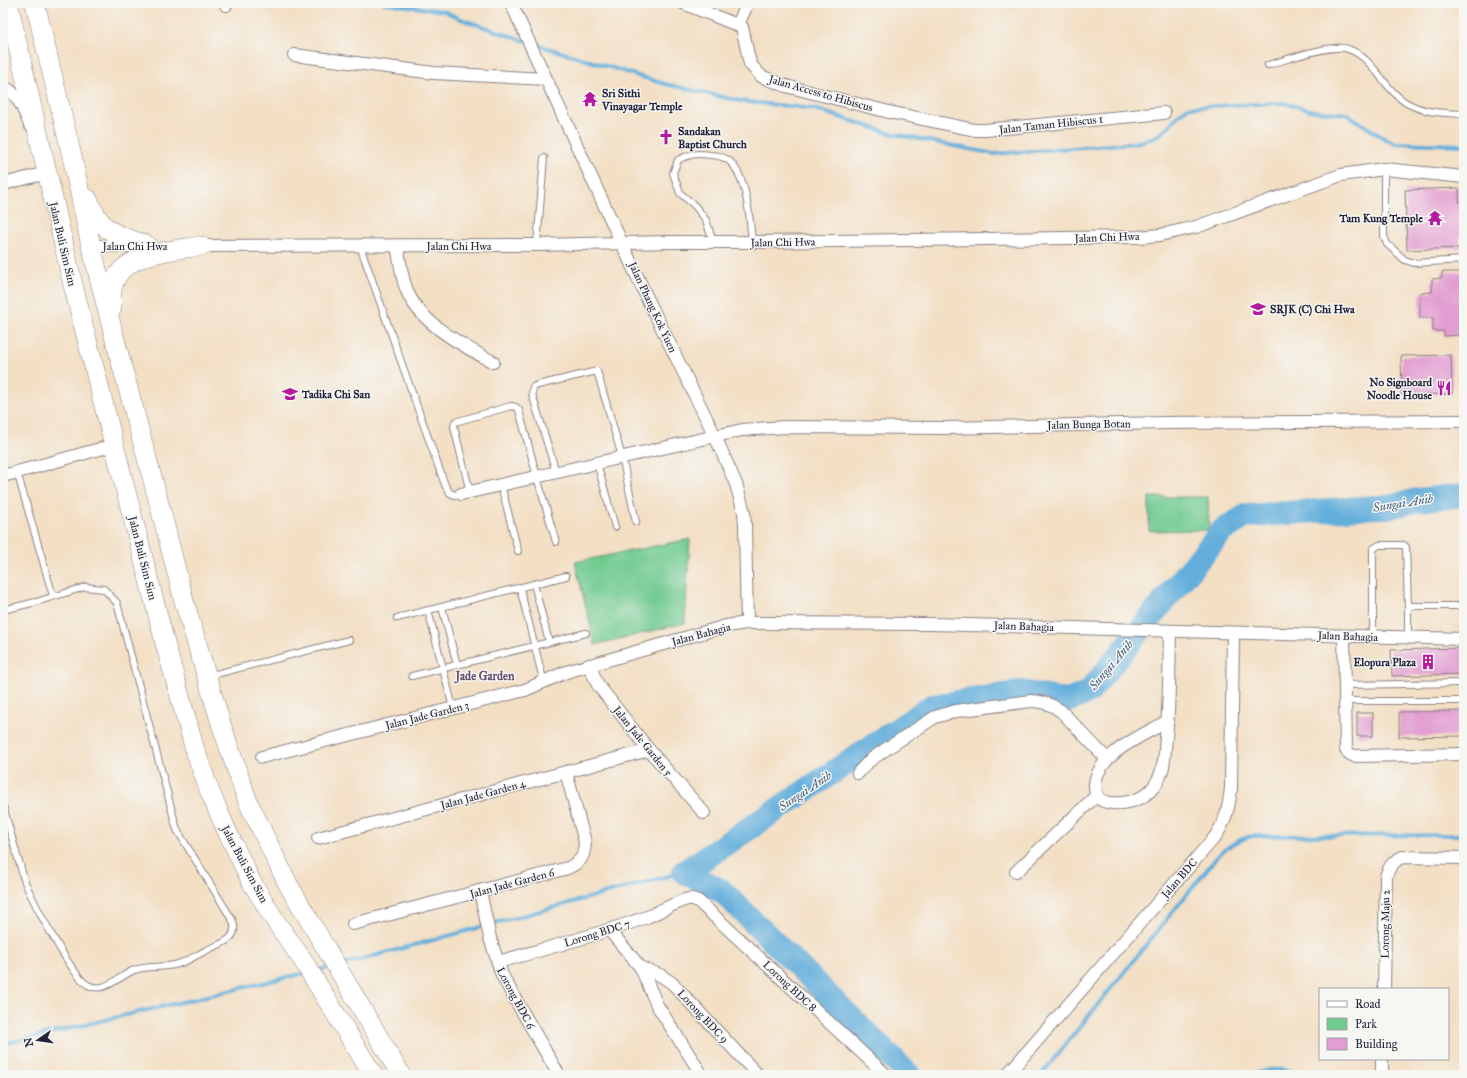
<svg xmlns="http://www.w3.org/2000/svg" width="1467" height="1078" font-family="'IM FELL Great Primer',serif">
  <style>
    .green { fill: #72cb91; stroke: #4a7666 }
    .lines { fill: none; stroke-linecap: round; stroke-linejoin: round }
    .stream { stroke: #63aedb; stroke-width: 4 }
    .river { stroke: #63aedb; stroke-width: 24 }
    .building { fill: #e39ed1 }
    .lane-casing { stroke: #8a8080; stroke-width: 8 }
    .street-casing { stroke: #8a8080; stroke-width: 14 }
    .primary-casing { stroke: #8a8080; stroke-width: 20 }
    .lane { stroke: #fff; stroke-width: 6 }
    .street { stroke: #fff; stroke-width: 12 }
    .primary { stroke: #fff; stroke-width: 19 }
    .labels { text-anchor: middle; stroke-width: 3; stroke-linejoin: round; paint-order: stroke }
    .poi-label { font-size: 11px; font-weight: bold; fill: #22223b; stroke: #f6f6f2; text-anchor: start }
    .street-label { font-size: 11px; fill: #22223b; stroke: #f6f6f2 }
    .water-label { font-size: 12px; font-style: italic; fill: #3c5a7b; stroke: #f6f6f2 }
    .neighbourhood-label { font-size: 12px; font-weight: bold; fill: #664d70; stroke: #f6f6f2 }
  </style>
  <rect width="100%" height="100%" fill="#f6f6f2"/>
  <filter id="ink" filterUnits="userSpaceOnUse"><feTurbulence type="fractalNoise" baseFrequency=".025" numOctaves="2"/><feDisplacementMap in="SourceGraphic" scale="8" xChannelSelector="R" yChannelSelector="G"/><feConvolveMatrix kernelMatrix="1 2 1 2 8 2 1 2 1" color-interpolation-filters="sRGB"/></filter>
  <filter id="wash" filterUnits="userSpaceOnUse"><feTurbulence type="fractalNoise" baseFrequency=".012" numOctaves="4" result="noise"/><feDisplacementMap in="SourceGraphic" scale="16" xChannelSelector="R" yChannelSelector="G"/><feGaussianBlur stdDeviation="0.9" result="paint"/><feColorMatrix in="noise" values="0 0 0 0 0 0 0 0 0 0 0 0 0 0 0 0 0 1.4 0 .05"/><feComposite in="paint" operator="in"/></filter>
  <g filter="url(#wash)">
    <rect width="100%" height="100%" fill="#f3dfc4"/>
    <g class="green">
      <path d="M1149,497H1208L1209,530L1149,531Z"/>
      <path d="M690,539L685,623L595,645L575,562Z"/>
    </g>
    <g class="lines">
      <g class="stream">
        <path d="M384,3L444,11L461,19L525,41"/>
        <path d="M531,43L665,84L740,101L815,109L889,133L994,154L1134,143C1146,141 1157,138 1166,129C1175,120 1177,114 1189,107L1283,103L1314,111L1347,114L1382,137L1394,143L1464,145"/>
        <path d="M341,965L684,872"/>
        <path d="M316,971L331,967"/>
        <path d="M3,1044L305,973"/>
        <path d="M1041,1075L1217,857C1227,846 1237,841 1251,836L1464,835"/>
        <path d="M1248,1075L1274,1069L1322,1075"/>
      </g>
      <g class="river">
        <path d="M684,872L932,706L1022,692L1068,701L1089,692L1222,531L1246,516L1375,507H1390L1418,500L1464,495"/>
        <path d="M684,872L722,891L909,1075"/>
      </g>
    </g>
    <g id="blocks">
      <g class="building">
        <path d="M1459,188V202H1464V233L1460,234V248L1407,250L1405,190Z"/>
        <path d="M1442,272H1464V335L1444,336V331H1433V318H1420V293L1432,292V279L1442,278Z"/>
        <path d="M1451,355L1452,394L1402,395L1401,356Z"/>
        <path d="M1464,648V674L1392,676L1391,650Z"/>
        <path d="M1464,711V736L1399,737V712Z"/>
        <rect x="1357" y="713" width="16" height="23"/>
      </g>
    </g>
  </g>
  <g filter="url(#ink)">
    <use href="#blocks" fill-opacity="0" stroke="#8a8080" stroke-width="1"/>
    <g class="lines">
      <defs>
        <g id="lane">
          <path d="M1268,65C1285,60 1333,43 1348,49C1373,57 1384,89 1405,102C1423,113 1444,113 1464,114"/>
          <path d="M1384,169V236L1387,244L1405,260L1414,263L1464,260"/>
          <path d="M713,242L706,220L695,206L680,193L673,173L678,160C690,154 696,153 710,155C716,155 723,157 728,160C747,174 750,220 752,242"/>
          <path d="M537,245L544,158"/>
          <path d="M360,246L445,485L450,493L455,495L461,494"/>
          <path d="M597,463L615,527"/>
          <path d="M17,472L53,596"/>
          <path d="M556,472L532,394L533,387L538,385L597,371L622,457L636,522"/>
          <path d="M501,485L518,551"/>
          <path d="M470,492L454,427L455,422L511,406L516,407L519,410L537,477L556,542"/>
          <path d="M534,584L549,642"/>
          <path d="M520,588L544,683"/>
          <path d="M442,607L457,665"/>
          <path d="M3,610L36,602L85,587L104,589L117,603L177,830L233,921C235,927 235,932 231,937C224,944 215,946 207,950C196,955 186,963 174,965C160,968 145,965 132,971C119,977 103,994 88,985C72,977 33,901 25,882C22,875 21,866 18,859C13,841 8,824 3,806"/>
          <path d="M428,610L453,708"/>
          <path d="M397,618L566,576"/>
          <path d="M1373,637V549L1379,545H1404L1406,547L1408,606"/>
          <path d="M1408,638V606H1464"/>
          <path d="M208,676L349,640"/>
          <path d="M412,676L586,633"/>
          <path d="M1345,685L1464,683"/>
          <path d="M1346,701H1464"/>
        </g>
        <g id="street">
          <path d="M511,3L648,300L715,436L736,484L744,512L745,524L747,623"/>
          <path d="M683,3L742,27L750,64L761,76L768,79L786,86L889,112L975,130H985L1164,113"/>
          <path d="M226,5L227,3"/>
          <path d="M738,24L748,3"/>
          <path d="M294,55L434,73L546,79"/>
          <path d="M3,87C18,92 24,111 30,125"/>
          <path d="M3,184L47,173"/>
          <path d="M91,246H135"/>
          <path d="M194,246L537,245L669,242H752L1139,237L1160,235L1196,227L1341,175L1384,169L1464,177"/>
          <path d="M397,246C400,260 401,275 406,288C417,322 464,346 493,362"/>
          <path d="M3,476L114,445"/>
          <path d="M461,494L742,430L784,427L945,428L1165,423L1464,421"/>
          <path d="M1344,636L1346,750L1350,754L1354,756L1464,754"/>
          <path d="M589,665L598,685L649,750L704,813"/>
          <path d="M1168,721C1144,735 1098,753 1095,784C1095,788 1095,793 1097,796C1102,803 1114,804 1122,803C1132,802 1143,798 1150,791C1155,786 1160,777 1162,770C1165,760 1165,748 1166,737C1170,702 1169,666 1170,631"/>
          <path d="M262,757L525,690L566,672L726,626L747,623L931,624L1464,639"/>
          <path d="M858,773L869,761L886,749L935,717L956,711L1031,701C1043,701 1051,704 1061,711L1107,759"/>
          <path d="M318,838L649,750"/>
          <path d="M1016,872L1097,795"/>
          <path d="M480,891L490,938L502,975L518,1004L559,1075"/>
          <path d="M353,924L568,868C582,861 584,857 585,842L566,772"/>
          <path d="M610,931L641,968L657,1005L702,1075"/>
          <path d="M498,962C548,948 598,935 647,917C657,913 682,899 689,899C692,898 695,900 698,901L886,1075"/>
          <path d="M641,968L660,975L672,983L758,1075"/>
          <path d="M1384,989L1386,877C1389,867 1392,862 1402,857L1464,858"/>
          <path d="M1007,1075L1215,837C1226,820 1229,807 1231,788L1233,633"/>
          <path d="M1382,1075V1059"/>
        </g>
        <g id="primary">
          <path d="M8,3L73,285L166,647L195,750L210,792L226,829L251,881L276,922L302,959L373,1075"/>
          <path d="M35,3L72,156L91,246L114,336L160,507L184,601L222,727L248,802L289,886L401,1075"/>
          <path d="M88,199C102,234 116,234 148,246"/>
          <path d="M112,308C111,298 111,287 116,278C130,252 176,250 201,246"/>
        </g>
      </defs>
      <use href="#lane" class="lane-casing"/>
      <use href="#street" class="street-casing"/>
      <use href="#primary" class="primary-casing"/>
      <use href="#lane" class="lane"/>
      <use href="#street" class="street"/>
      <use href="#primary" class="primary"/>
    </g>
  </g>
  <defs>
    <symbol id="temple-bare" viewBox="-9 -9 18 18"><path d="M0-6L5-2H3V0L6.5 2.5H4V6H1.5V3h-3V6H-4V2.5H-6.5L-3 0V-2H-5Z" fill="#b5179e" stroke="#f6f6f2" stroke-width="2.5" paint-order="stroke"/></symbol>
    <symbol id="church-bare" viewBox="-9 -9 18 18"><path d="M-1.2-6h2.4v3.5h3.3v2.4h-3.3V6h-2.4V-.1h-3.3v-2.4h3.3Z" fill="#b5179e" stroke="#f6f6f2" stroke-width="2.5" paint-order="stroke"/></symbol>
    <symbol id="school-bare" viewBox="-9 -9 18 18"><path d="M0-5L7-2L0 1L-7-2ZM-4 1L0 2.5L4 1V4Q0 6-4 4Z" fill="#b5179e" stroke="#f6f6f2" stroke-width="2.5" paint-order="stroke"/></symbol>
    <symbol id="restaurant-bare" viewBox="-9 -9 18 18"><path d="M-5-6h1v4h1v-4h1v4h1v-4h1v5L-1.5 .5V6h-2V.5L-5-1ZM5-6V6H3V1.5H1.5Q1.5-4 5-6Z" fill="#b5179e" stroke="#f6f6f2" stroke-width="2.5" paint-order="stroke"/></symbol>
    <symbol id="building-bare" viewBox="-9 -9 18 18"><path d="M-4-6H4V6H1V3H-1V6H-4ZM-2.5-4.3h1.7v1.8h-1.7ZM.8-4.3h1.7v1.8H.8ZM-2.5-1h1.7V.8h-1.7ZM.8-1h1.7V.8H.8Z" fill="#b5179e" stroke="#f6f6f2" stroke-width="2.5" paint-order="stroke"/></symbol>
  </defs>
  <g fill-rule="evenodd">
    <use href="#temple-bare" x="579" y="88" width="22" height="22"/>
    <use href="#church-bare" x="655" y="126" width="22" height="22"/>
    <use href="#temple-bare" x="1424" y="207" width="22" height="22"/>
    <use href="#school-bare" x="1247" y="298" width="22" height="22"/>
    <use href="#restaurant-bare" x="1433" y="377" width="22" height="22"/>
    <use href="#school-bare" x="279" y="383" width="22" height="22"/>
    <use href="#building-bare" x="1417" y="651" width="22" height="22"/>
  </g>
  <g class="labels">
    <g class="poi-label">
      <text x="602" y="97">Sri Sithi<tspan x="602" dy="13">Vinayagar Temple</tspan></text>
      <text x="678" y="135">Sandakan<tspan x="678" dy="13">Baptist Church</tspan></text>
      <text x="1423" y="222" text-anchor="end">Tam Kung Temple</text>
      <text x="1270" y="313">SRJK (C) Chi Hwa</text>
      <text x="1432" y="386" text-anchor="end">No Signboard<tspan x="1432" dy="13">Noodle House</tspan></text>
      <text x="302" y="398">Tadika Chi San</text>
      <text x="1416" y="666" text-anchor="end">Elopura Plaza</text>
    </g>
    <g class="street-label">
      <text transform="translate(821 93) rotate(16)" y="4">Jalan Access to Hibiscus</text>
      <text transform="translate(1051 124) rotate(-6)" y="4">Jalan Taman Hibiscus 1</text>
      <text transform="translate(1107 237) rotate(-2)" y="4">Jalan Chi Hwa</text>
      <text transform="translate(783 242) rotate(-1)" y="4">Jalan Chi Hwa</text>
      <text transform="translate(63 244) rotate(77)" y="4">Jalan Buli Sim Sim</text>
      <text x="135" y="250">Jalan Chi Hwa</text>
      <text x="459" y="250">Jalan Chi Hwa</text>
      <text transform="translate(653 307) rotate(65)" y="4">Jalan Phang Kok Yuen</text>
      <text transform="translate(1089 424) rotate(-1)" y="4">Jalan Bunga Botan</text>
      <text transform="translate(143 558) rotate(76)" y="4">Jalan Buli Sim Sim</text>
      <text transform="translate(1024 626) rotate(2)" y="4">Jalan Bahagia</text>
      <text transform="translate(701 634) rotate(-15)" y="4">Jalan Bahagia</text>
      <text transform="translate(1348 636) rotate(2)" y="4">Jalan Bahagia</text>
      <text transform="translate(427 715) rotate(-14)" y="4">Jalan Jade Garden 3</text>
      <text transform="translate(643 741) rotate(51)" y="4">Jalan Jade Garden 5</text>
      <text transform="translate(483 794) rotate(-15)" y="4">Jalan Jade Garden 4</text>
      <text transform="translate(245 864) rotate(62)" y="4">Jalan Buli Sim Sim</text>
      <text transform="translate(1179 878) rotate(-49)" y="4">Jalan BDC</text>
      <text transform="translate(512 883) rotate(-15)" y="4">Jalan Jade Garden 6</text>
      <text transform="translate(1385 924) rotate(-89)" y="4">Lorong Maju 2</text>
      <text transform="translate(597 933) rotate(-17)" y="4">Lorong BDC 7</text>
      <text transform="translate(790 986) rotate(43)" y="4">Lorong BDC 8</text>
      <text transform="translate(516 998) rotate(62)" y="4">Lorong BDC 6</text>
      <text transform="translate(703 1016) rotate(47)" y="4">Lorong BDC 9</text>
    </g>
    <g class="water-label">
      <text transform="translate(1403 503) rotate(-9)" y="4">Sungai Anib</text>
      <text transform="translate(1111 665) rotate(-50)" y="4">Sungai Anib</text>
      <text transform="translate(805 791) rotate(-34)" y="4">Sungai Anib</text>
    </g>
    <g class="neighbourhood-label">
      <text x="485" y="680">Jade Garden</text>
    </g>
  </g>
  <rect width="1467" height="1078" fill="none" stroke="#f6f6f2" stroke-width="16"/>
  <rect x="1319" y="988" width="130" height="72" fill="#f6f6f2" stroke="#a1a1a9"/>
  <rect x="1327" y="1001" width="20" height="6" fill="#ffffff" stroke="#a1a1a9"/>
  <text x="1355" y="1008" font-size="12" fill="#22223b">Road</text>
  <rect x="1327" y="1018" width="20" height="12" fill="#72cb91" stroke="#a1a1a9"/>
  <text x="1355" y="1028" font-size="12" fill="#22223b">Park</text>
  <rect x="1327" y="1038" width="20" height="12" fill="#e39ed1" stroke="#a1a1a9"/>
  <text x="1355" y="1048" font-size="12" fill="#22223b">Building</text>
  <g transform="translate(38 1040) rotate(257)" stroke="#f6f6f2" stroke-width="3" paint-order="stroke">
  <path d="M0-3L7 15L0 10L-7 15Z" fill="#22223b"/>
  <text y="-6" font-size="11" font-weight="bold" text-anchor="middle" fill="#22223b">N</text>
  </g>
</svg>
